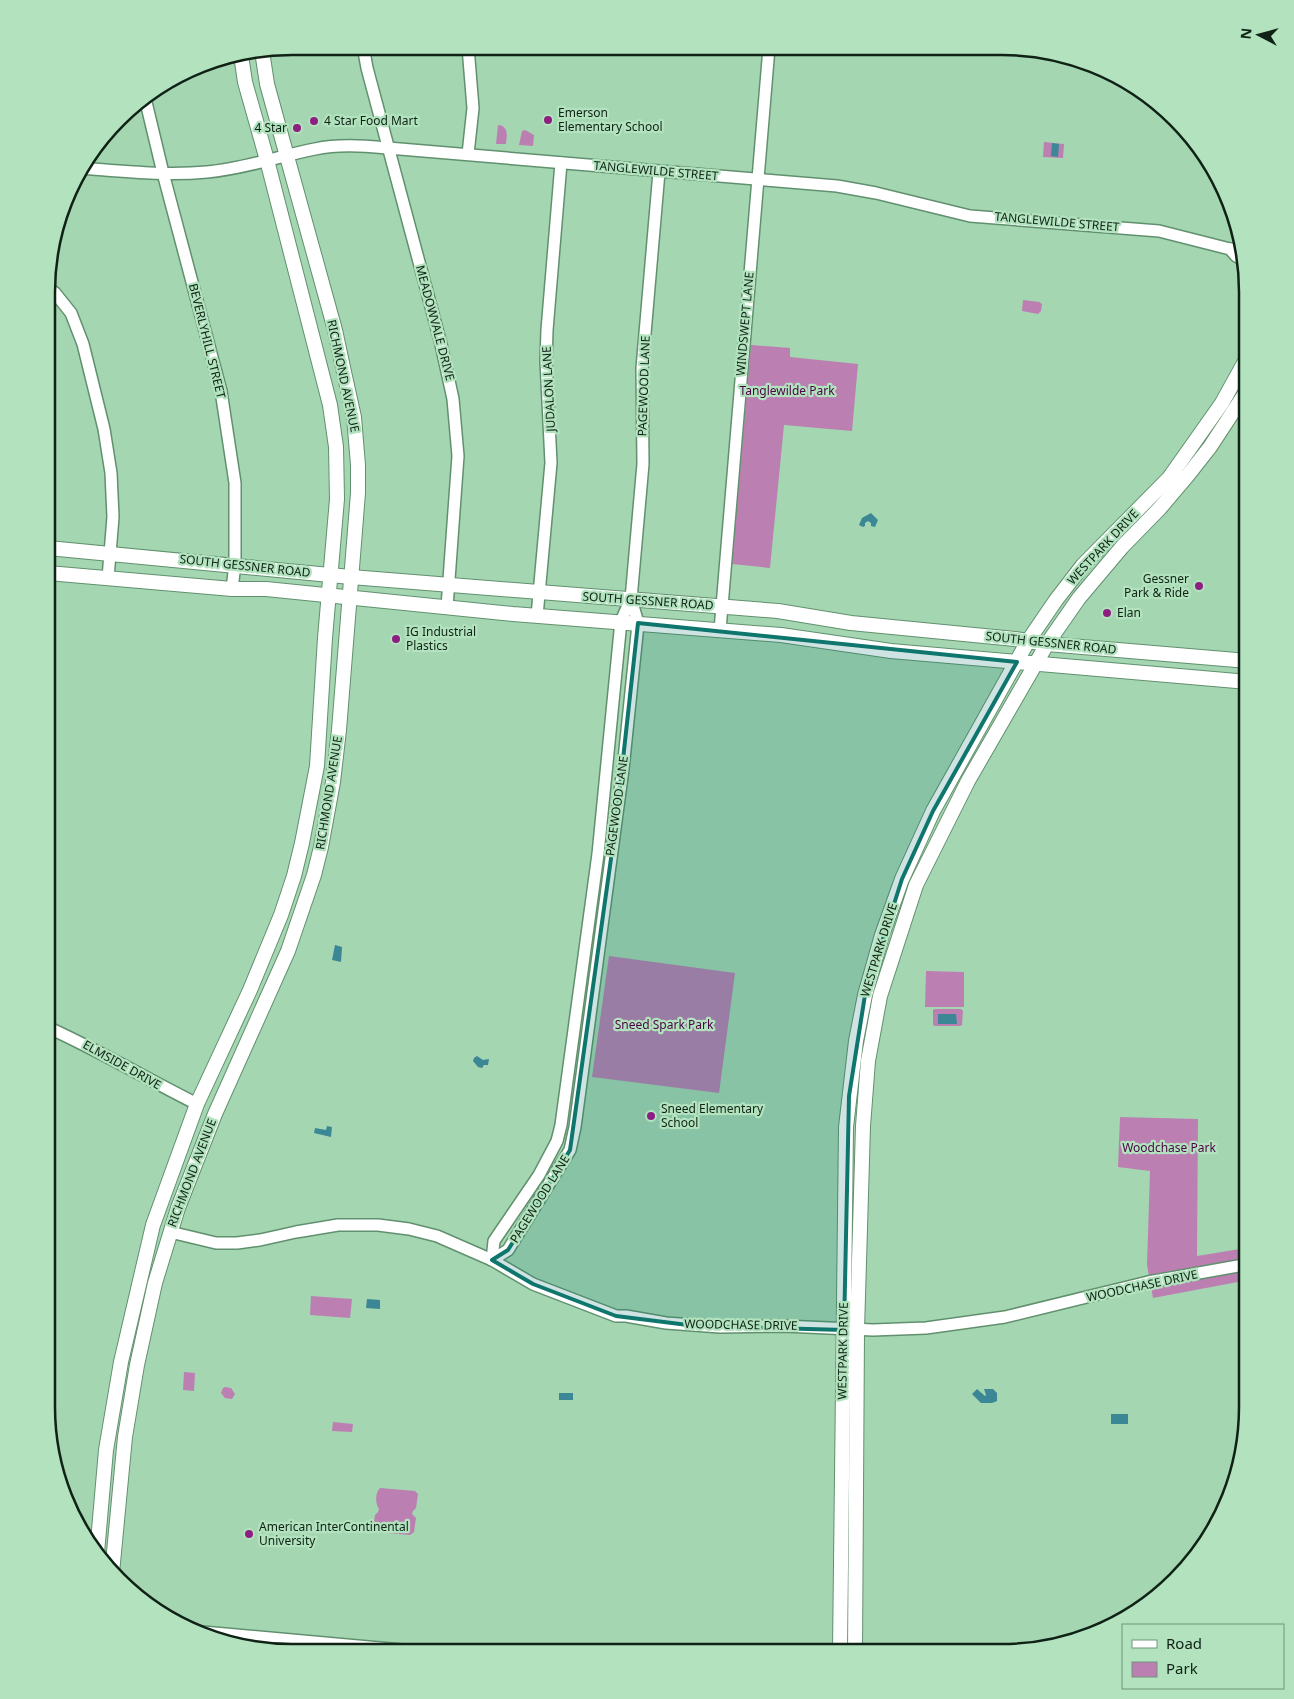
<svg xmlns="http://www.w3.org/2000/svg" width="1294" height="1699" font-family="'Noto Sans',sans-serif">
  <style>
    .green { fill: #bc7fb2 }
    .water { fill: #3c8796 }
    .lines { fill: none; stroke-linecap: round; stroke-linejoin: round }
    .minor-casing { stroke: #61906e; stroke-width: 14 }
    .major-casing { stroke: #61906e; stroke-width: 16 }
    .minor { stroke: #fff; stroke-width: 11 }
    .major { stroke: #fff; stroke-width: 14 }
    .marked { fill: #0f766e; fill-opacity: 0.2; stroke: #0f766e; stroke-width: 4; stroke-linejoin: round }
    .poi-dot { fill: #8d1f82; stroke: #b2e3be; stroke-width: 2 }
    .labels { text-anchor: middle; stroke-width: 4.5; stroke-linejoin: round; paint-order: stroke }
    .poi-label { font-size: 12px; fill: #0f2215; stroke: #b2e3be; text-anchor: start }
    .street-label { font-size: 12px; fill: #0f2215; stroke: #b2e3be }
    .park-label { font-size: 12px; fill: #4c0346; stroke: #b2e3be }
    .rim { fill: none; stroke: #0f2215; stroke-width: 2.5 }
  </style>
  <rect width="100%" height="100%" fill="#a5d6b2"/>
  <g class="green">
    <path d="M498,125C509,126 507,136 506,144H496Z"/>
    <path d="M525,130L534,135L533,146L519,145L522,131Z"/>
    <path d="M1044,142L1064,144L1063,158L1043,157Z"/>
    <path d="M1023,300L1039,302L1042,304L1041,311L1038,314L1022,311Z"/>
    <path d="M751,345L790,348V357L858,364L852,431L784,425L770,568L732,564Z"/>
    <path d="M609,956L735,973L719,1093L592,1077Z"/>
    <path d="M926,971L964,972V1007H925Z"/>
    <path d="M935,1009H961L963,1011L962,1025L960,1026H935L933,1025V1010Z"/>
    <path d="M1120,1117L1198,1119L1197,1256L1240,1249L1243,1281L1153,1298L1147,1265L1150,1171L1118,1167Z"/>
    <path d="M311,1296L352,1299L350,1318L310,1315Z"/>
    <path d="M184,1372L195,1373L194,1391L183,1390Z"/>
    <path d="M225,1387L231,1388L235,1394L232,1399L225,1398L221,1393L223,1388Z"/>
    <path d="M333,1422L353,1424L352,1432L332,1431Z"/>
    <path d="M380,1488L415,1491L418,1494L416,1508L413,1511L412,1514L416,1518L414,1532L410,1535L376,1532L373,1528L375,1515L378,1512L379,1509C375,1503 375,1493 380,1488Z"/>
  </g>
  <g class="water">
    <path d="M1052,143L1059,144L1058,157L1051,156Z"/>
    <path d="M871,513L878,520L875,527L871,526V523L868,521L865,523V526L863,527L859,525L862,518Z"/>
    <path d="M335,945L342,947L341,962L332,960Z"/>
    <path d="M938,1014H956L957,1024H938Z"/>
    <path d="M477,1056L483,1060L489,1059L488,1065H484L482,1068L478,1067L473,1061L474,1058Z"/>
    <path d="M327,1126L332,1127L331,1137L314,1133L315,1128L326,1130Z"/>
    <path d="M367,1299L380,1300V1309L366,1308Z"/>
    <path d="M977,1389L985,1396L986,1395L984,1389H993L997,1393V1401L992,1403H981L972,1394Z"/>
    <rect x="559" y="1393" width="14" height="7"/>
    <rect x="1111" y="1414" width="17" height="10"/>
  </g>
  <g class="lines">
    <defs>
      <g id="minor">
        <path d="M363,46L367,68L441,344L453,399L458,456L447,607"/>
        <path d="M468,47L473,108L468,154"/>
        <path d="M145,98L163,173L221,391L235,483V564L232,589"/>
        <path d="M80,168C122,171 165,176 207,172C244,169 279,156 315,149C339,144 363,146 388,148L837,186L876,193L970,216L1159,231L1230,249L1242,250"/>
        <path d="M1230,249L1236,256L1244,260"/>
        <path d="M48,288L55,293L71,313L83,344L104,429L111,473L113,517L108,578"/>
        <path d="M537,616L551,463L546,361L547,330L561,163"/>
        <path d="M720,630L769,48"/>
        <path d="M47,1027C98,1050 147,1079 197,1104"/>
        <path d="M170,1232L216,1243H237L260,1240L296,1232L338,1225H378L409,1229L437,1236L492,1260L533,1284L616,1316H626L666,1323L720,1327L784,1326L873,1330L926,1328L1005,1317L1148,1282L1238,1266"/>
        <path d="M492,1260L508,1250L570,1150L575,1127L623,769L637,634L638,623L631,599L643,464L642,368L659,172"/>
        <path d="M492,1260L494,1241L539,1175L557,1141L561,1125L598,854L621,621L631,599"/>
        <path d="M192,1631L413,1651"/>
        <path d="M247,1647L283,1651"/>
      </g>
      <g id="major">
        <path d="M48,548L351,577L778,611L851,623L1015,639L1047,644L1248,661"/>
        <path d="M48,573L232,589H266L513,614L781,635L891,651L1248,682"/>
        <path d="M97,1553L106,1450L121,1362L153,1225L197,1104L250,990L281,915L294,876L302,843L317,766L325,638L337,499L336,447L330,405L267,160L245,82L241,55"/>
        <path d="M112,1573L125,1437L137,1365L155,1283L178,1208L215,1114L288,951L314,875L321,847L333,782L339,730L358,493V465L354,417L344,372L335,330L267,84L262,51"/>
        <path d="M840,1652L846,1127L856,1041L865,995L882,935L902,879L933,811L1028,641L1056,600L1083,565L1169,478L1222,403L1248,356"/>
        <path d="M855,1652L857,1330L863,1126L868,1061L880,996L916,885L968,781L1047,644L1079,598L1122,547L1160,508L1188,475L1210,447L1248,389"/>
      </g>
    </defs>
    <use href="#minor" class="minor-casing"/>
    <use href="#major" class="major-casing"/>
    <use href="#minor" class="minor"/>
    <use href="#major" class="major"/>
  </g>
  <path class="marked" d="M638,623L1017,662L933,811L902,879L865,995L849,1096L844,1330L696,1326L616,1316L533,1284L492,1260L508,1250L570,1150L616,823Z"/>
  <g class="poi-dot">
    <circle cx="548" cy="120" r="5"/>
    <circle cx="314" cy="121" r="5"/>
    <circle cx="297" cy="128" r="5"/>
    <circle cx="1199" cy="586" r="5"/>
    <circle cx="1107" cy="613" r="5"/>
    <circle cx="396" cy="639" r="5"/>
    <circle cx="651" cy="1116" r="5"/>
    <circle cx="249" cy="1534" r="5"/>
  </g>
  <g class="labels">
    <g class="poi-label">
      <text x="558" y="117">Emerson<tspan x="558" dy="14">Elementary School</tspan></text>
      <text x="324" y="125">4 Star Food Mart</text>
      <text x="287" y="132" text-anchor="end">4 Star</text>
      <text x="1189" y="583" text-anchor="end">Gessner<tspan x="1189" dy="14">Park &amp; Ride</tspan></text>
      <text x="1117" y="617">Elan</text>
      <text x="406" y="636">IG Industrial<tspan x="406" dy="14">Plastics</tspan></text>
      <text x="661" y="1113">Sneed Elementary<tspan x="661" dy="14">School</tspan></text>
      <text x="259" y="1531">American InterContinental<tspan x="259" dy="14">University</tspan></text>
    </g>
    <g class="street-label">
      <text transform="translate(656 171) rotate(5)" y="4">TANGLEWILDE STREET</text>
      <text transform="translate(1057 222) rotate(5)" y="4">TANGLEWILDE STREET</text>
      <text transform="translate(435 323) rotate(75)" y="4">MEADOWVALE DRIVE</text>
      <text transform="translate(745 324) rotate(-85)" y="4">WINDSWEPT LANE</text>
      <text transform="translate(207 341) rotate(76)" y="4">BEVERLYHILL STREET</text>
      <text transform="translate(343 376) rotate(78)" y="4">RICHMOND AVENUE</text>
      <text transform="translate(644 386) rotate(-88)" y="4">PAGEWOOD LANE</text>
      <text transform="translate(549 389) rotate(-93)" y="4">JUDALON LANE</text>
      <text transform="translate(1103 547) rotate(-47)" y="4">WESTPARK DRIVE</text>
      <text transform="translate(245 566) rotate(6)" y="4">SOUTH GESSNER ROAD</text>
      <text transform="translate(648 601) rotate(4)" y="4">SOUTH GESSNER ROAD</text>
      <text transform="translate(1051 643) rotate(6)" y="4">SOUTH GESSNER ROAD</text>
      <text transform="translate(329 793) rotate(-81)" y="4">RICHMOND AVENUE</text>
      <text transform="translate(617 806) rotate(-82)" y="4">PAGEWOOD LANE</text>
      <text transform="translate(879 950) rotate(-73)" y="4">WESTPARK DRIVE</text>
      <text transform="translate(122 1065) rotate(29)" y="4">ELMSIDE DRIVE</text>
      <text transform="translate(192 1173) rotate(-69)" y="4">RICHMOND AVENUE</text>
      <text transform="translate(540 1199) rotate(-58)" y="4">PAGEWOOD LANE</text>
      <text transform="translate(1142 1286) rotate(-12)" y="4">WOODCHASE DRIVE</text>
      <text transform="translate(741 1325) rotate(1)" y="4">WOODCHASE DRIVE</text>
      <text transform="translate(843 1351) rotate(-89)" y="4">WESTPARK DRIVE</text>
    </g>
    <g class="park-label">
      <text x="787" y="395">Tanglewilde Park</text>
      <text x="664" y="1029">Sneed Spark Park</text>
      <text x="1169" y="1152">Woodchase Park</text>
    </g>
  </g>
  <path d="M0 0H1294V1699H0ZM292 55H1002A237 237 0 0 1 1239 292V1407A237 237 0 0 1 1002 1644H292A237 237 0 0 1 55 1407V292A237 237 0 0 1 292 55Z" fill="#b2e3be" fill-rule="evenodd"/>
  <path class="rim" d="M292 55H1002A237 237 0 0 1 1239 292V1407A237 237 0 0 1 1002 1644H292A237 237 0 0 1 55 1407V292A237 237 0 0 1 292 55Z"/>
  <rect x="1122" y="1624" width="162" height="65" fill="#b2e3be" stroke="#71967a"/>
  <rect x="1132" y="1640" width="25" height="8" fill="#ffffff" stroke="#71967a"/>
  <text x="1166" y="1649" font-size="15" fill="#0f2215">Road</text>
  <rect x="1132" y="1662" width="25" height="15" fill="#bc7fb2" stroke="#71967a"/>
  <text x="1166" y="1674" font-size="15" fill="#0f2215">Park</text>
  <g transform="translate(1259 35) rotate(276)" stroke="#b2e3be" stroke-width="4" paint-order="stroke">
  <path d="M0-4L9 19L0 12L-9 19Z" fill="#0f2215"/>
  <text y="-8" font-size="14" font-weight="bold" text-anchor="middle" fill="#0f2215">N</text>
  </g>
</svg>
